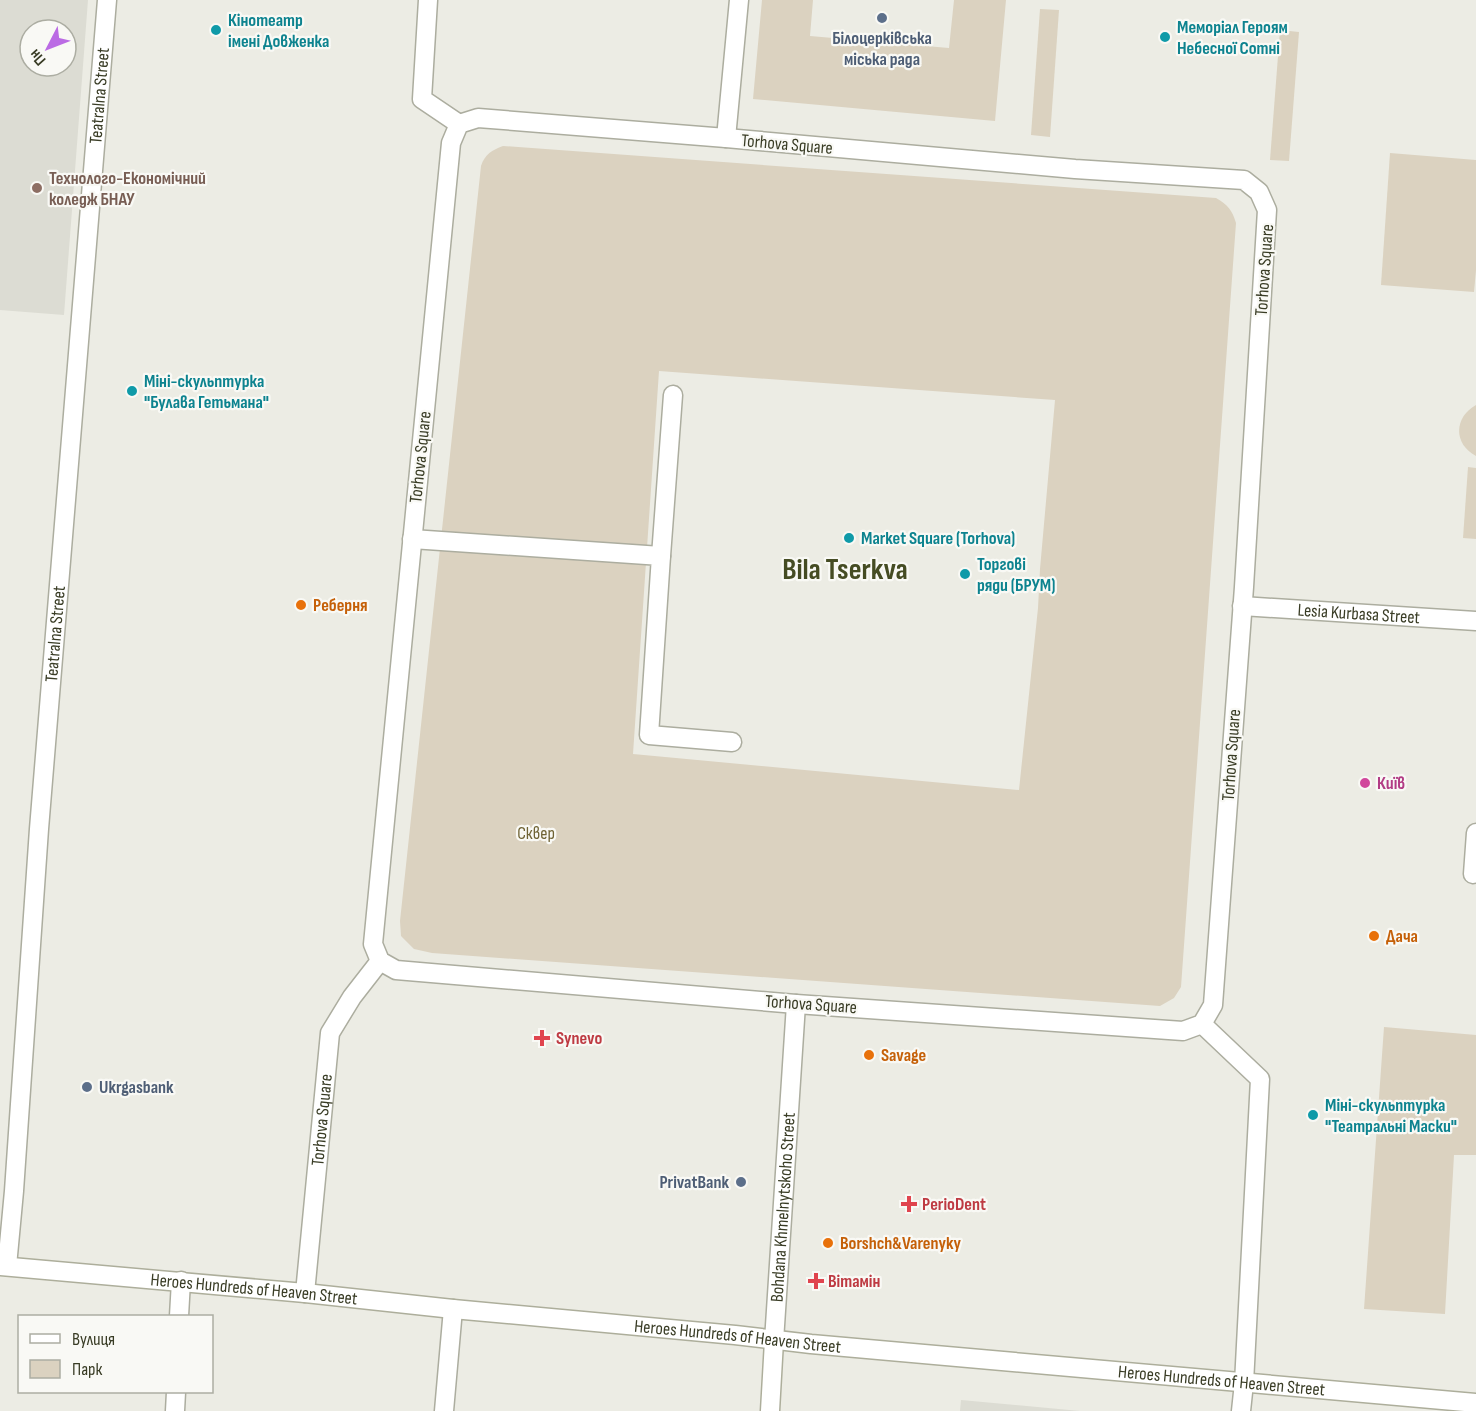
<svg xmlns="http://www.w3.org/2000/svg" width="1476" height="1411" font-family="'Sofia Sans Condensed',sans-serif">
  <style>
    .built { fill: #dcdcd3; fill-rule: evenodd }
    .green { fill: #dbd2c0; fill-rule: evenodd }
    .lines { fill: none; stroke-linecap: round; stroke-linejoin: round }
    .lane-casing { stroke: #acad9f; stroke-width: 21 }
    .street-casing { stroke: #acad9f; stroke-width: 21 }
    .secondary-casing { stroke: #adae9b; stroke-width: 21 }
    .lane { stroke: #fff; stroke-width: 18 }
    .street { stroke: #fff; stroke-width: 18 }
    .secondary { stroke: #fff; stroke-width: 18 }
    .service-dot { fill: #5c6f8a; stroke: #f9f9f5; stroke-width: 2 }
    .culture-dot { fill: #0f9aa8; stroke: #f9f9f5; stroke-width: 2 }
    .education-dot { fill: #8d6e63; stroke: #f9f9f5; stroke-width: 2 }
    .food-dot { fill: #e8710a; stroke: #f9f9f5; stroke-width: 2 }
    .hotel-dot { fill: #d1479c; stroke: #f9f9f5; stroke-width: 2 }
    .health-dot { fill: #e0444e; stroke: #f9f9f5; stroke-width: 2 }
    .labels { text-anchor: middle; stroke-width: 4.5; stroke-linejoin: round; paint-order: stroke }
    .culture-label { font-size: 18px; font-weight: bold; fill: #0d838f; stroke: #f9f9f5; text-anchor: start }
    .service-label { font-size: 18px; font-weight: bold; fill: #4e5e75; stroke: #f9f9f5 }
    .street-label { font-size: 18px; fill: #393c25; stroke: #f9f9f5 }
    .education-label { font-size: 18px; font-weight: bold; fill: #785e54; stroke: #f9f9f5; text-anchor: start }
    .food-label { font-size: 18px; font-weight: bold; fill: #c56008; stroke: #f9f9f5; text-anchor: start }
    .hotel-label { font-size: 18px; font-weight: bold; fill: #b23c85; stroke: #f9f9f5; text-anchor: start }
    .park-label { font-size: 18px; fill: #6f6334; stroke: #f9f9f5 }
    .health-label { font-size: 18px; font-weight: bold; fill: #be3a42; stroke: #f9f9f5; text-anchor: start }
    .town-label { font-size: 30px; font-weight: bold; fill: #454c23; stroke: #f9f9f5 }
  </style>
  <rect width="100%" height="100%" fill="#ecece4"/>
  <g class="built">
    <path d="M0,0H88L64,315L0,310ZM30,30H66V66H30Z"/>
    <path d="M961,1400L1080,1411H960Z"/>
  </g>
  <g class="green">
    <path d="M762,0H813L810,36L949,48L954,0H1006L995,121L753,99Z"/>
    <path d="M1040,9L1059,10L1050,137L1031,135Z"/>
    <path d="M1280,30L1299,32L1289,161L1270,160Z"/>
    <path d="M503,146L1216,198C1228,205 1232,210 1236,223L1181,987L1174,998L1160,1006L432,953L414,949L401,936L400,921L481,166C485,154 492,150 503,146ZM659,371L1055,400L1040,569L1038,608L1019,790L633,754Z"/>
    <path d="M1390,153L1476,160V270L1474,292L1381,285Z"/>
    <path d="M1476,405V456C1453,444 1454,417 1476,405Z"/>
    <path d="M1468,467L1476,468V539L1463,538Z"/>
    <path d="M1384,1027L1476,1035V1155H1454L1445,1314L1364,1309Z"/>
  </g>
  <g class="lines">
    <defs>
      <g id="lane">
        <path d="M428,0L422,99L459,124"/>
        <path d="M412,539L661,556L649,735L732,742"/>
        <path d="M661,556L673,395"/>
        <path d="M1473,874L1476,833"/>
        <path d="M1202,1024L1260,1079L1244,1383"/>
      </g>
      <g id="street">
        <path d="M478,118L726,138L1075,169L1244,180L1259,192L1267,210L1244,587L1213,1005L1202,1024L1183,1031L796,1004L396,970L380,961L373,944L451,143L459,124Z"/>
        <path d="M726,138L739,0"/>
        <path id="s1" d="M1242,606L1476,621"/>
        <path id="s2" d="M7,1266L14,1191L39,829L107,0"/>
        <path id="s3" d="M305,1293L330,1033L352,997L380,961"/>
        <path d="M179,1316L181,1281"/>
        <path id="s4" d="M774,1341L796,1004"/>
        <path d="M175,1411L176,1392"/>
        <path d="M444,1411L453,1309"/>
        <path d="M1241,1411L1244,1383"/>
      </g>
      <g id="secondary">
        <path id="s5" d="M0,1266L305,1293L453,1309L735,1335L811,1344L1476,1403"/>
        <path d="M770,1411L774,1341"/>
      </g>
    </defs>
    <use href="#lane" class="lane-casing"/>
    <use href="#street" class="street-casing"/>
    <use href="#secondary" class="secondary-casing"/>
    <use href="#lane" class="lane"/>
    <use href="#street" class="street"/>
    <use href="#secondary" class="secondary"/>
  </g>
  <g class="service-dot">
    <circle cx="882" cy="18" r="6"/>
    <circle cx="87" cy="1087" r="6"/>
    <circle cx="741" cy="1182" r="6"/>
  </g>
  <g class="culture-dot">
    <circle cx="216" cy="30" r="6"/>
    <circle cx="1165" cy="37" r="6"/>
    <circle cx="132" cy="391" r="6"/>
    <circle cx="849" cy="538" r="6"/>
    <circle cx="965" cy="574" r="6"/>
    <circle cx="1313" cy="1115" r="6"/>
  </g>
  <circle class="education-dot" cx="37" cy="188" r="6"/>
  <g class="food-dot">
    <circle cx="301" cy="605" r="6"/>
    <circle cx="1374" cy="936" r="6"/>
    <circle cx="869" cy="1055" r="6"/>
    <circle cx="828" cy="1243" r="6"/>
  </g>
  <circle class="hotel-dot" cx="1365" cy="783" r="6"/>
  <g class="health-dot">
    <path d="M539 1029h6v6h6v6h-6v6h-6v-6h-6v-6h6z"/>
    <path d="M906 1195h6v6h6v6h-6v6h-6v-6h-6v-6h6z"/>
    <path d="M813 1272h6v6h6v6h-6v6h-6v-6h-6v-6h6z"/>
  </g>
  <g class="labels">
    <g class="culture-label">
      <text x="228" y="26">Кінотеатр<tspan x="228" dy="21">імені Довженка</tspan></text>
      <text x="1177" y="33">Меморіал Героям<tspan x="1177" dy="21">Небесної Сотні</tspan></text>
      <text x="144" y="387">Міні-скульптурка<tspan x="144" dy="21">"Булава Гетьмана"</tspan></text>
      <text x="861" y="544">Market Square (Torhova)</text>
      <text x="977" y="570">Торгові<tspan x="977" dy="21">ряди (БРУМ)</tspan></text>
      <text x="1325" y="1111">Міні-скульптурка<tspan x="1325" dy="21">"Театральні Маски"</tspan></text>
    </g>
    <g class="service-label">
      <text x="882" y="44">Білоцерківська<tspan x="882" dy="21">міська рада</tspan></text>
      <text x="99" y="1093" text-anchor="start">Ukrgasbank</text>
      <text x="729" y="1188" text-anchor="end">PrivatBank</text>
    </g>
    <g class="street-label">
      <text dy="6" stroke="none"><textPath href="#s2" startOffset="1174">Teatralna Street</textPath></text>
      <text transform="translate(787 144) rotate(5)" y="6">Torhova Square</text>
      <text transform="translate(1264 270) rotate(-86)" y="6">Torhova Square</text>
      <text transform="translate(420 457) rotate(-84)" y="6">Torhova Square</text>
      <text dy="6" stroke="none"><textPath href="#s1" startOffset="117">Lesia Kurbasa Street</textPath></text>
      <text dy="6" stroke="none"><textPath href="#s2" startOffset="634">Teatralna Street</textPath></text>
      <text transform="translate(1231 755) rotate(-86)" y="6">Torhova Square</text>
      <text transform="translate(811 1004) rotate(4)" y="6">Torhova Square</text>
      <text dy="6" stroke="none"><textPath href="#s3" startOffset="174">Torhova Square</textPath></text>
      <text dy="6" stroke="none"><textPath href="#s4" startOffset="134">Bohdana Khmelnytskoho Street</textPath></text>
      <text dy="6" stroke="none"><textPath href="#s5" startOffset="255">Heroes Hundreds of Heaven Street</textPath></text>
      <text dy="6" stroke="none"><textPath href="#s5" startOffset="741">Heroes Hundreds of Heaven Street</textPath></text>
      <text dy="6" stroke="none"><textPath href="#s5" startOffset="1227">Heroes Hundreds of Heaven Street</textPath></text>
    </g>
    <g class="education-label">
      <text x="49" y="184">Технолого-Економічний<tspan x="49" dy="21">коледж БНАУ</tspan></text>
    </g>
    <g class="food-label">
      <text x="313" y="611">Реберня</text>
      <text x="1386" y="942">Дача</text>
      <text x="881" y="1061">Savage</text>
      <text x="840" y="1249">Borshch&amp;Varenyky</text>
    </g>
    <g class="hotel-label">
      <text x="1377" y="789">Київ</text>
    </g>
    <g class="park-label">
      <text x="536" y="839">Сквер</text>
    </g>
    <g class="health-label">
      <text x="556" y="1044">Synevo</text>
      <text x="922" y="1210">PerioDent</text>
      <text x="828" y="1287">Вітамін</text>
    </g>
    <g class="town-label">
      <text x="845" y="579">Bila Tserkva</text>
    </g>
  </g>
  <rect x="18" y="1315" width="195" height="78" fill="#f9f9f5" stroke="#acada2" stroke-width="1.5"/>
  <rect x="30" y="1334" width="30" height="9" fill="#ffffff" stroke="#acada2" stroke-width="1.5"/>
  <text x="72" y="1345" font-size="18" fill="#393c25">Вулиця</text>
  <rect x="30" y="1360" width="30" height="18" fill="#dbd2c0" stroke="#acada2" stroke-width="1.5"/>
  <text x="72" y="1375" font-size="18" fill="#393c25">Парк</text>
  <g transform="translate(48 48) rotate(228)"><circle r="28" fill="#f9f9f5" stroke="#acada2" stroke-width="1.5"/>
  <path d="M0-4.5L10 22L0 15L-10 22Z" fill="#bb6be4"/>
  <text y="-9" font-size="16" font-weight="bold" text-anchor="middle" fill="#393c25">Пн</text>
  </g>
</svg>
